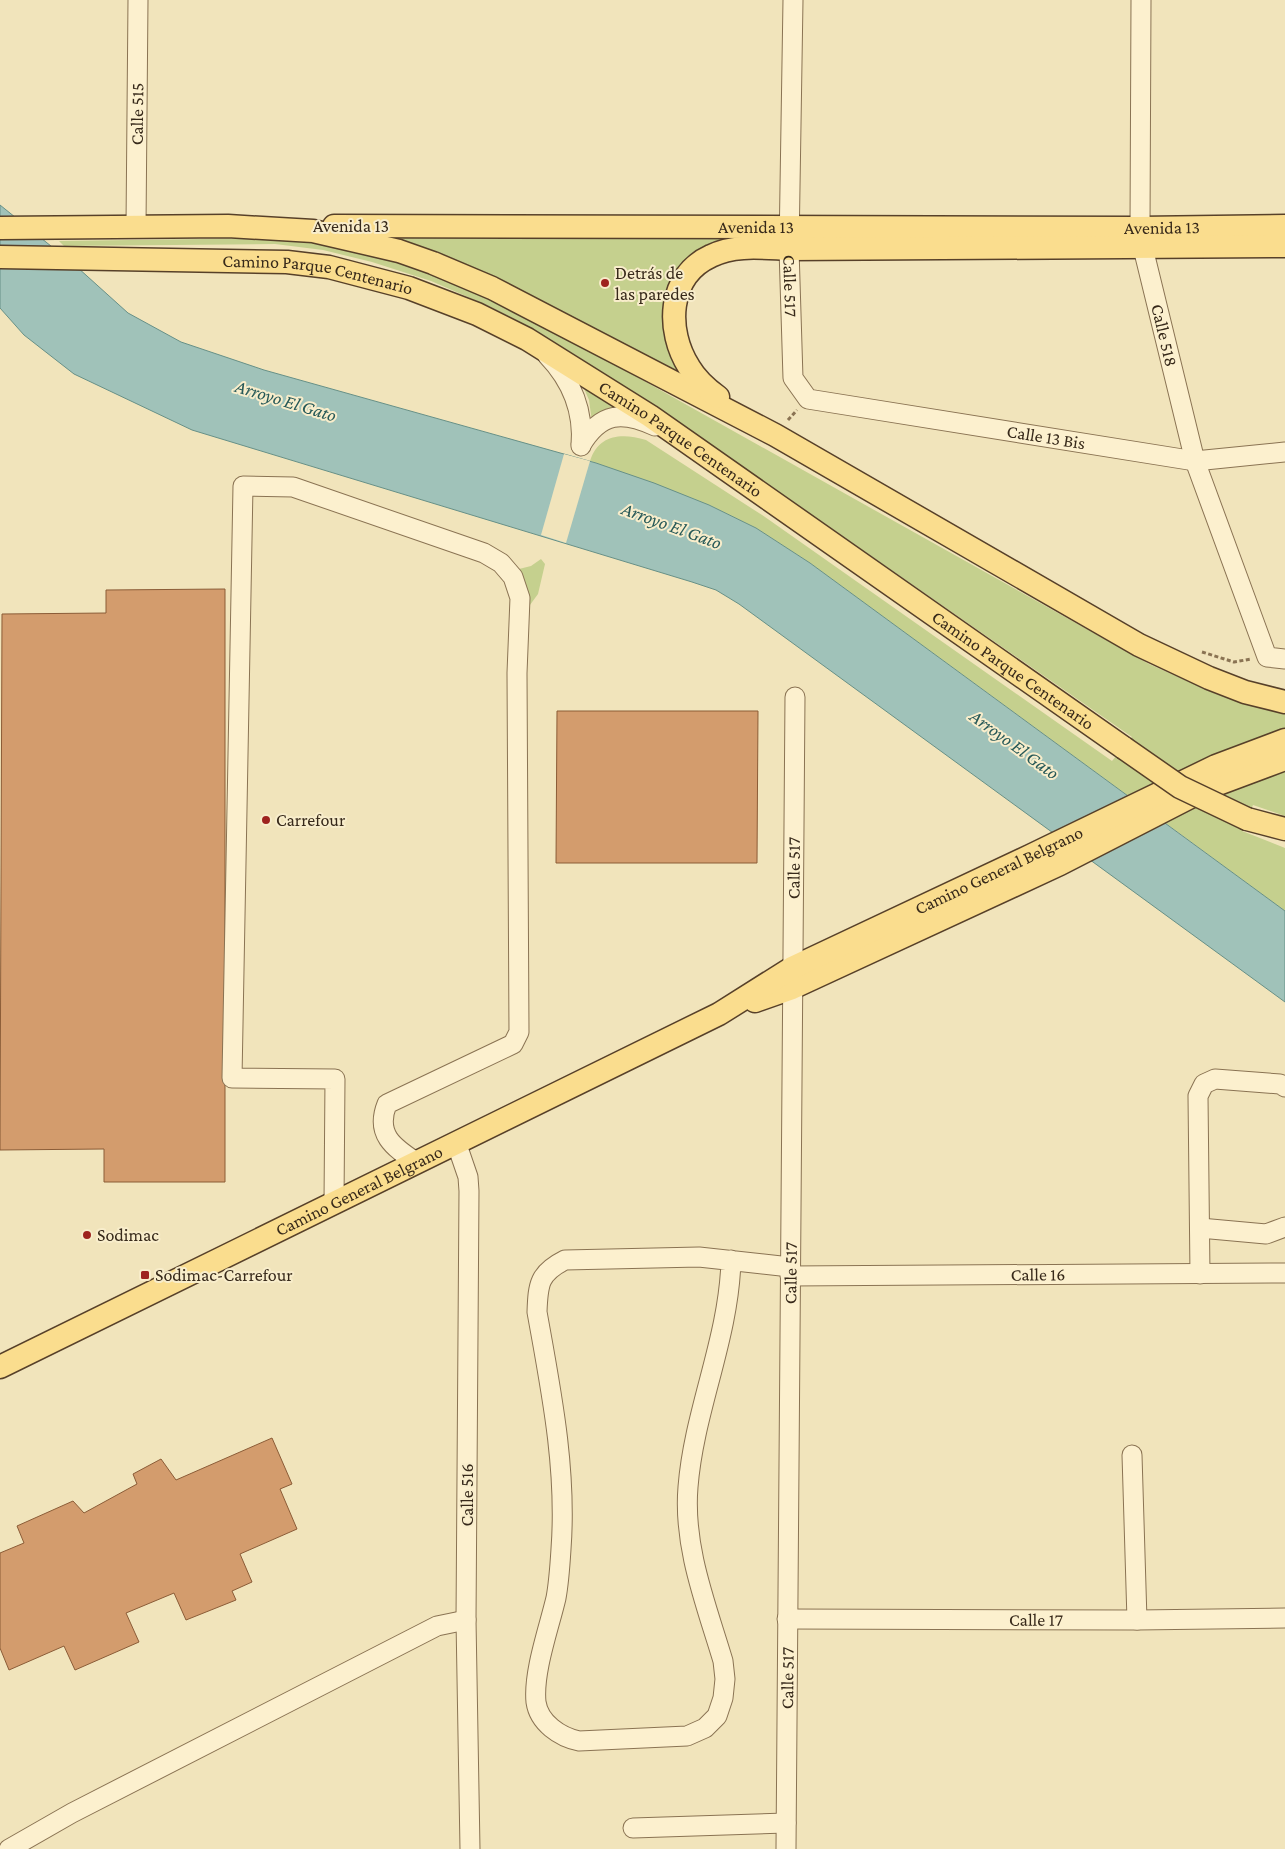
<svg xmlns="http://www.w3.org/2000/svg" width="1285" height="1849" font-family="'Crimson Pro',serif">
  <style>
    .green { fill: #c5d08e }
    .water { fill: #a0c2b9; stroke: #679087 }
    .pier { fill: #f1e4bb }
    .building { fill: #d39c6d; stroke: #8b5c37 }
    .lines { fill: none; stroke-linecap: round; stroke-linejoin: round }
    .minor-casing { stroke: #8a7353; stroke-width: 21 }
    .major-casing { stroke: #574029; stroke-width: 25 }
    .path { stroke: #8a7353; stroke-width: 3; stroke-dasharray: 4 2.5; stroke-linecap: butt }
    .minor { stroke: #fcf0ce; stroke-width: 19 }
    .major { stroke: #fadd8e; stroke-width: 22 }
    .major-bridge-casing { stroke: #574029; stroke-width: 25; stroke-linecap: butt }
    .major-bridge { stroke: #fadd8e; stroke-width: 22 }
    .poi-dot { fill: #9e231e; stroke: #f8edcb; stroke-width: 2 }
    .labels { text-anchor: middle; stroke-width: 4; stroke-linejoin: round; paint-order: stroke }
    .street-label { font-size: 18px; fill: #37291a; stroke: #f8edcb }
    .poi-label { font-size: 18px; fill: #37291a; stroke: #f8edcb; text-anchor: start }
    .water-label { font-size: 19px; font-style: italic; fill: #275958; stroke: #f8edcb }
  </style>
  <rect width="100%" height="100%" fill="#f1e4bb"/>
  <g class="green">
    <path d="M382,235L762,237C743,240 723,242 705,247C695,250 687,259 681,267C650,306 665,337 683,378Z"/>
    <path d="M274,238L324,244L375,254L465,286L571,340L1149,664L1216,694L1285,713V730L1131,798L810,563L756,528L709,505L590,461C599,434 622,433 646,440L765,517L1112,761L1132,737L688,429L577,356L532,329L491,307L431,281L372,262L323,250L275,244L64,246L59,241Z"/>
    <path d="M580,379L627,408L592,422L589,400Z"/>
    <path d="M541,559L545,564L538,594L527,609L519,569L531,566Z"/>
    <path d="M1285,767V816L1253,805L1242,831L1285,848V911L1160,819Z"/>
  </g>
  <path class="water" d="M0,205L77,267L128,313L181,342L264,370L596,463L654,483L709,505L756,528L810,563L1285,911V1002L739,604L716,590L692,582L192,430L74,374L24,335L0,308Z"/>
  <path class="pier" d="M564,454L590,461L566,543L541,535Z"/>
  <g class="building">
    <path d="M225,589V1182H104V1149L0,1150L2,614L106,613V590Z"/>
    <path d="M557,711H758L757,863H556Z"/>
    <path d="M272,1438L292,1484L280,1489L297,1529L240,1554L252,1582L232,1591L236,1600L186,1620L174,1593L126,1613L139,1642L75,1670L64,1646L9,1670L0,1648V1553L24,1543L17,1526L73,1501L84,1513L137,1484L133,1474L161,1459L176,1480Z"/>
  </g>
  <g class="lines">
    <defs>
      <g id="minor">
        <path id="s1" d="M793,0L789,249L793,378L808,399L1195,461L1285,452"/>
        <path id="s2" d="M1141,0L1140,228L1143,248L1195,461L1267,657L1285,659"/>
        <path id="s3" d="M136,226L138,0"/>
        <path d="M547,355C571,380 584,411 581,446"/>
        <path d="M581,445C601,412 622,411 655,426"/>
        <path d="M456,1142L468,1177L469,1191L466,1620L470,1849"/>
        <path d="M334,1202L335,1079L232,1078L243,486L293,487L484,553L501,563L513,577L520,598L517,673L519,1032L513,1044L387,1104C375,1134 393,1147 416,1162"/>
        <path d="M1200,1228L1266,1234L1285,1227"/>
        <path d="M731,1260C729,1339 694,1410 688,1487C683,1547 706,1604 723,1661L725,1679L723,1698L717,1716L705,1728L687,1736L579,1741C560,1737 539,1723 536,1702C533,1672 549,1628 556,1598C559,1582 560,1565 561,1549C567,1469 551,1390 537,1312C538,1284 539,1273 565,1260L699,1257L790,1267"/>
        <path d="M1200,1274L1198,1096L1204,1084L1215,1079L1280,1084L1285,1087"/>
        <path id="s4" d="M790,1276L1285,1273"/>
        <path d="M1132,1455L1137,1620"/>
        <path id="s5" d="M787,1619L1137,1620L1285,1618"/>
        <path d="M633,1828L786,1823"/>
        <path d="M9,1849L72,1813L437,1626L466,1620"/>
        <path id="s6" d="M786,1849L795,697"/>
      </g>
      <g id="major">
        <path id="s7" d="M334,226L1140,228L1285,226"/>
        <path d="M0,228L228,226L313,231L399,251L433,263L492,288L775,435L1139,645L1209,678L1245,692L1285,702"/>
        <path id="s8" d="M0,257L287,262L329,267L409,288L477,314L527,339L650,416L1124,748"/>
        <path d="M718,397C707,389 696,379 689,367C666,331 667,276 711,256C735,244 763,248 789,249L1285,246"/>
        <path d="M1247,819L1285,829"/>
        <path d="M755,1001L792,988L1060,864L1210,787L1285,759"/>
        <path id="s9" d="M0,1367L719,1014L792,968L1032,855L1216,766L1285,740"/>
      </g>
    </defs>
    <use href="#minor" class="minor-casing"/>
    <use href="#major" class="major-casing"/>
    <g class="path">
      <path d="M788,420L797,410"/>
      <path d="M1202,652L1234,662L1251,659"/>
    </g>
    <use href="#minor" class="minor"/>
    <use href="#major" class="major"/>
    <defs>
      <path id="major-bridge" d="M1124,748L1180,787L1247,819"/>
    </defs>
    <use href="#major-bridge" class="major-bridge-casing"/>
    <use href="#major-bridge" class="major-bridge"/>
  </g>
  <g class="poi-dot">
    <circle cx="605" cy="283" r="5"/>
    <circle cx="266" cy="820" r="5"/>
    <circle cx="87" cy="1235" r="5"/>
    <rect x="140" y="1270" width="10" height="10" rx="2.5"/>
  </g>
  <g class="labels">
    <g class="street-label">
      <text dy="6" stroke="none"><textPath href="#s3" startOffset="112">Calle 515</textPath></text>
      <text x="351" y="232">Avenida 13</text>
      <text dy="6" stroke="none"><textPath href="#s7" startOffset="422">Avenida 13</textPath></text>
      <text dy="6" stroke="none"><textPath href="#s7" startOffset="828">Avenida 13</textPath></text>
      <text dy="6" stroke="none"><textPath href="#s8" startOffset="319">Camino Parque Centenario</textPath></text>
      <text dy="6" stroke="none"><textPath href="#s1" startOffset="286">Calle 517</textPath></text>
      <text dy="6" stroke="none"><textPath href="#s2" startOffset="338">Calle 518</textPath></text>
      <text dy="6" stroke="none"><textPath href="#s1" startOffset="645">Calle 13 Bis</textPath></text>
      <text dy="6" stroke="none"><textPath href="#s8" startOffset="724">Camino Parque Centenario</textPath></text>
      <text dy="6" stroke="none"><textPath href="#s8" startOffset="1129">Camino Parque Centenario</textPath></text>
      <text dy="6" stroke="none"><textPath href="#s6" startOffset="981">Calle 517</textPath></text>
      <text dy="6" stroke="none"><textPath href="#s9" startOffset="1116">Camino General Belgrano</textPath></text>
      <text dy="6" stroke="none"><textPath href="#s9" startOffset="400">Camino General Belgrano</textPath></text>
      <text dy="6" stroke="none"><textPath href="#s6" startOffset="576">Calle 517</textPath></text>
      <text dy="6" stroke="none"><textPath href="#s4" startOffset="248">Calle 16</textPath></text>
      <text transform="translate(467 1495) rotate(-90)" y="6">Calle 516</text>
      <text dy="6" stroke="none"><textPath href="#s5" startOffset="249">Calle 17</textPath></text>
      <text dy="6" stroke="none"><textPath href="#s6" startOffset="171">Calle 517</textPath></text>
    </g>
    <g class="poi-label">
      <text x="615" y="279">Detrás de<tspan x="615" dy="21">las paredes</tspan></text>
      <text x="276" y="826">Carrefour</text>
      <text x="97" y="1241">Sodimac</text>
      <text x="155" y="1281">Sodimac-Carrefour</text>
    </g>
    <g class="water-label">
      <text transform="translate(286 400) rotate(17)" y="7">Arroyo El Gato</text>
      <text transform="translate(672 525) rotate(20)" y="7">Arroyo El Gato</text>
      <text transform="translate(1015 744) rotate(36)" y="7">Arroyo El Gato</text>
    </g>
  </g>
</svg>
